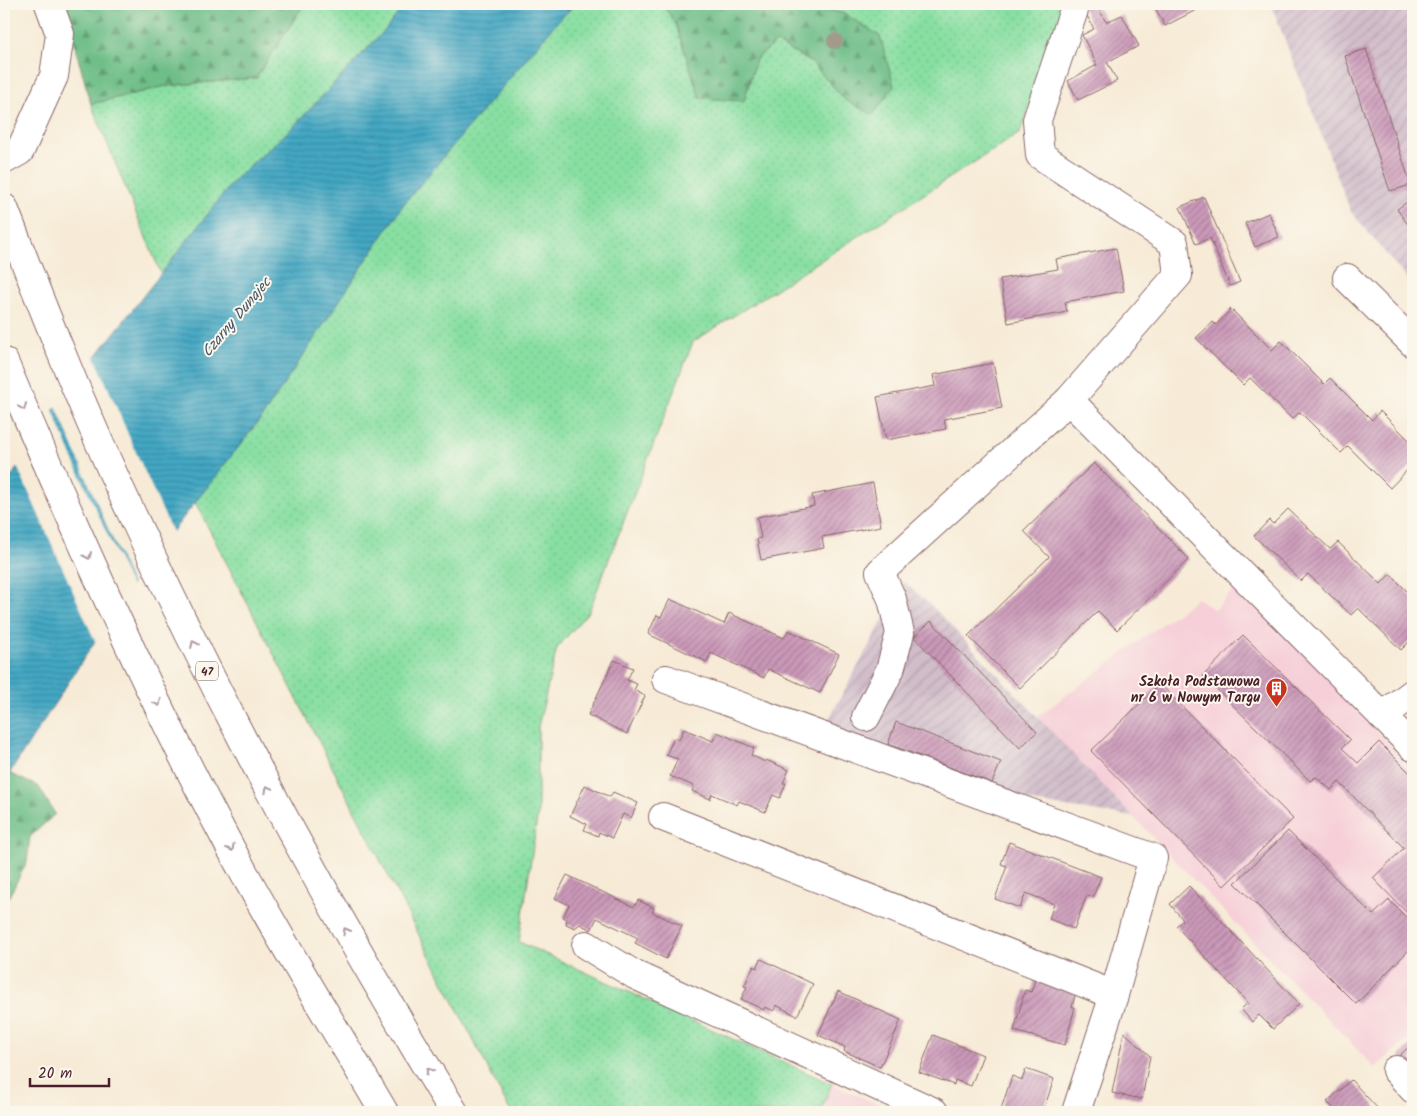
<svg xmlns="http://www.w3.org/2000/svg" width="1417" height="1116" font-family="Kalam,sans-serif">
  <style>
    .built { fill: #f6cfd8 }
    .industrial { fill: url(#industrial-furrows) }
    .green { fill: url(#green-dots); stroke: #697f66 }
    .forest { fill: url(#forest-firs); stroke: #5c6e5a }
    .water { fill: url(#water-rules); stroke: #466377 }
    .pier { fill: #f7ebd7 }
    .building { fill: url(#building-hatch) }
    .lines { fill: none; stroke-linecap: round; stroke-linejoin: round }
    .minor-casing { stroke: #876667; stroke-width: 30 }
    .major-casing { stroke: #876667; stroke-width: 30 }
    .minor { stroke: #fff; stroke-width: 28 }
    .major { stroke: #fff; stroke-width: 28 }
    .tree { fill: #a29b8c }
    .oneway { stroke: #ae9aa0 }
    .labels { text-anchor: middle; stroke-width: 4; stroke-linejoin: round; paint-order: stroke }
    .shield { fill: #fbf7ec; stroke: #7f6065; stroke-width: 1 }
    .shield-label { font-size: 12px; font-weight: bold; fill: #4a1f2b }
    .poi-label { font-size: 14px; font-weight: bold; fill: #4a1f2b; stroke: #fbf7ec; text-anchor: end }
    .water-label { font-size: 15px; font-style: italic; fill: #475568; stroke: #fbf7ec }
  </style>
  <defs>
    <pattern id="industrial-furrows" width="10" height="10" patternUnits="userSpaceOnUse" patternTransform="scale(1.25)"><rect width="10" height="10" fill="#d1bdca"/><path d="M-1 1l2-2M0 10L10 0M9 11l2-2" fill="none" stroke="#b5a2ae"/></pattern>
    <pattern id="green-dots" width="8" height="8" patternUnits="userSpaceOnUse" patternTransform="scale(1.25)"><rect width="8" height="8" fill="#88dfa2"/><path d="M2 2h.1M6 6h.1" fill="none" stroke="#77bf8c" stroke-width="1.8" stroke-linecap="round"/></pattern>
    <pattern id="forest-firs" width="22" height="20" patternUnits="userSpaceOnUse" patternTransform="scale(1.25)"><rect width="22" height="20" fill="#6ebe88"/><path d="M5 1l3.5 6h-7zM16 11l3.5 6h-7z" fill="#5c9a6f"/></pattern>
    <pattern id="water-rules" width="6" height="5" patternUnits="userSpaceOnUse" patternTransform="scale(1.25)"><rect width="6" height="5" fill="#43a7c3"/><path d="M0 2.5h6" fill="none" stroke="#3a879f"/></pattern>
    <pattern id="building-hatch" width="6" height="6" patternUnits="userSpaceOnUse" patternTransform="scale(1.25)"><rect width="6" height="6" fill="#cb99b9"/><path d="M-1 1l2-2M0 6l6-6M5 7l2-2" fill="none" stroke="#a77c97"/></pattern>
  </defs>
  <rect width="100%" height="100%" fill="#fbf7ec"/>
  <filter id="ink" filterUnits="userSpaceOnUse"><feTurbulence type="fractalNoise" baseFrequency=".02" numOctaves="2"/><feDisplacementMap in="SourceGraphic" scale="10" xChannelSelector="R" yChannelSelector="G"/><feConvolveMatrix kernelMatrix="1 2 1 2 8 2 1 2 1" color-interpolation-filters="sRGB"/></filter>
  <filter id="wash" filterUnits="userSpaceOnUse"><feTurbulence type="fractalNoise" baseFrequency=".0096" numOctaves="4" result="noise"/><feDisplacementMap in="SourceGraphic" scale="20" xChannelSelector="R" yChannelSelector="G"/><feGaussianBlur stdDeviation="1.12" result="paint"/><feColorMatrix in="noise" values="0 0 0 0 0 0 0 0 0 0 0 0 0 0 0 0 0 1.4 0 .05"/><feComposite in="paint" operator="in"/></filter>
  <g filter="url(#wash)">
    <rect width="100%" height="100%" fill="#f7ebd7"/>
    <g class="built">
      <path d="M1238,585L1413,767V1034L1375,1068L1037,717L1197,598L1215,610Z"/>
      <path d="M832,1084L896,1112H820Z"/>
    </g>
    <g class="industrial">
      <path d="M1271,4H1413V286L1351,212Z"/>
      <path d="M904,582L932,606L1133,817L1012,799L825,726Z"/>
    </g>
    <g class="green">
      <path d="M304,4H405L386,29L291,129L236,178L161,274L91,104L166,86L256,78Z"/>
      <path d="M576,4H662L675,22L700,98L744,101L756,59L776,42L812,63L845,100V14L804,4H1066L1020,133L693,342L589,611L557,648L538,727V812L519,942L832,1084L820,1112H512L509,1109L195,502L265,413L403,205L557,22Z"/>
    </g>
    <g class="forest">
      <path d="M63,4H304L256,78L166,86L91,104Z"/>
      <path d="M662,4H804L845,14L880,36L894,86L873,115L845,100L812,63L776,42L756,59L744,101L700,98L675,22Z"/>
      <path d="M9,773L39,787L55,814L30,837L27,862L4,906V782Z"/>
    </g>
    <path class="water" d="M405,4H575L557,22L403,205L265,413L134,581L4,782V488L55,408L236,178L291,129L386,29Z"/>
    <g class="pier">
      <path d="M94,355L134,448L173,534L133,587L55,404Z"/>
      <path d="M52,409L77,468L132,588L96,643L16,464Z"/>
    </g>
    <g id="blocks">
      <g class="building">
        <path d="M1084,4H1096L1106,22L1122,15L1139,46L1107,62L1117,81L1078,100L1068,81L1097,65L1082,35L1094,29L1083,8Z"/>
        <path d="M1153,4H1198L1200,8L1165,26Z"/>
        <path d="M1366,49L1411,185L1390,191L1345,56Z"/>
        <path d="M1204,197L1240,282L1230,286L1210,238L1196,244L1180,207Z"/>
        <path d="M1413,198V232L1397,209Z"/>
        <path d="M1269,213L1279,237L1255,247L1245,223Z"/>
        <path d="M1116,248L1124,291L1065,302L1067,312L1008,323L1000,279L1058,269L1056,259Z"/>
        <path d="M1231,309L1272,350L1281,341L1324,384L1330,378L1372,420L1380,411L1413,444V464L1390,488L1348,446L1341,453L1300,412L1292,419L1250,378L1243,385L1196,338L1213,322L1216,325Z"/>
        <path d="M993,363L1002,408L944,419L946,429L886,440L877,397L935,386L933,375Z"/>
        <path d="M1094,463L1189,559L1117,630L1098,611L1020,688L968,636L1049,557L1024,531Z"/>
        <path d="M873,483L881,526L822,537L824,548L761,560L757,539L761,538L757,517L814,506L812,495Z"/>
        <path d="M1288,509L1330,549L1338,542L1381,584L1390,574L1413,597V638L1401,650L1358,608L1351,615L1308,574L1301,581L1254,536L1269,520L1273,524Z"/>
        <path d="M670,599L724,624L729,613L784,638L788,630L839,654L820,693L768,669L764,678L711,653L707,662L648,634L657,615L661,617Z"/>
        <path d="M931,621L1037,732L1020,748L914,637Z"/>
        <path d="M1243,635L1350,740L1342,748L1358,763L1379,742L1413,776L1412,918L1373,878L1404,848L1339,782L1331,790L1316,777L1310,781L1203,676Z"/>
        <path d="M614,660L633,668L627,680L637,684L634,690L645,696L627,734L588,715Z"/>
        <path d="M1160,684L1293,819L1224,886L1091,751Z"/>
        <path d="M896,722L1001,762L992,783L888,744Z"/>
        <path d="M684,729L713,741L717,732L754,748L751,755L765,762L766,760L789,770L783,783H786L780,798L773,795L765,812L739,801L737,805L712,794L710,799L692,791L694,786L670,776L678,759L666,755L674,738L679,740Z"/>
        <path d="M585,785L610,797L613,792L638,803L631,818L623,814L612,838L599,832L598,836L584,830L587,824L570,816Z"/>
        <path d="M1288,831L1373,915L1389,900L1413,924V946L1356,1004L1235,883Z"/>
        <path d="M1009,842L1101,877L1093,897L1087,895L1074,929L1049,919L1054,904L1026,893L1020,908L995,899L1007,866L1001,864Z"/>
        <path d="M567,875L634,907L638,900L654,908L652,912L682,926L666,959L635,943L638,938L597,918L591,930L580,924L575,928L566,924L567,919L563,917L569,905L555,898Z"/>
        <path d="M1189,886L1299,1004L1273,1029L1259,1015L1252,1022L1241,1009L1248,1003L1176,926L1183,920L1170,904Z"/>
        <path d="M761,959L813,984L797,1016L776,1005L774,1011L765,1007L764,1010L741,999L747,987L744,986L754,966L757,968Z"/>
        <path d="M1036,977L1077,988L1072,1007H1075L1065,1045L1014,1031L1025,990L1031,992Z"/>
        <path d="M838,991L901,1020L880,1067L844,1051L845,1047L818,1035Z"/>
        <path d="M1124,1032L1150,1056L1142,1099L1112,1093Z"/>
        <path d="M933,1035L983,1055L971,1086L955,1080L954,1085L919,1072Z"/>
        <path d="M1413,1043V1071L1399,1056Z"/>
        <path d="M1026,1069L1054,1079L1043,1112H1000L1012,1076L1022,1080Z"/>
        <path d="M1351,1080L1381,1112H1337L1327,1102Z"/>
      </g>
    </g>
  </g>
  <g filter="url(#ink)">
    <use href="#blocks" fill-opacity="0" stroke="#876667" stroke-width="1"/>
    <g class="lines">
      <defs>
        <g id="minor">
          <path d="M4,160L20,151L54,76L60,34L49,4"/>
          <path d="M1347,278L1413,343"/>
          <path d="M1069,400L1413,747"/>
          <path d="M666,679L1153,858L1114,995L1076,1112"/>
          <path d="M1382,716L1413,693"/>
          <path d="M866,717L890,670L900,633L892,599L880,572L1069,400L1178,275L1174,243L1040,155L1037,120L1076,4"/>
          <path d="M663,817L1114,995"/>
          <path d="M586,945L635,975L934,1112"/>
          <path d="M1396,1070L1413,1089"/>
        </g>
        <g id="major">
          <path d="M4,208C43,309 83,410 129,508C225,716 334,917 454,1112"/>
          <path d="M4,362C71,522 142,681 223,834C273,929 330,1020 384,1112"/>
        </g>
      </defs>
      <use href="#minor" class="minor-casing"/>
      <use href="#major" class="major-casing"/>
      <use href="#minor" class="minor"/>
      <use href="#major" class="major"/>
    </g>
    <circle class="tree" cx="835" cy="41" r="8"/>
    <defs><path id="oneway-chevron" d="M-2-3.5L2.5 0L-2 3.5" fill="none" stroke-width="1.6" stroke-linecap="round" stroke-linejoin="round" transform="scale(1.25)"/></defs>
    <g class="oneway">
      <use href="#oneway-chevron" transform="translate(23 407) rotate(67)"/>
      <use href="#oneway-chevron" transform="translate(88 556) rotate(66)"/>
      <use href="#oneway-chevron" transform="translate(194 644) rotate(-115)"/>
      <use href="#oneway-chevron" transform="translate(158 703) rotate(65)"/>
      <use href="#oneway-chevron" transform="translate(268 789) rotate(-119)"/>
      <use href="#oneway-chevron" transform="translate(231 848) rotate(61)"/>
      <use href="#oneway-chevron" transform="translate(346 931) rotate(-120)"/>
      <use href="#oneway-chevron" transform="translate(429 1071) rotate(-122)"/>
    </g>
  </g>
  <defs>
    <symbol id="building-pin" viewBox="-11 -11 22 30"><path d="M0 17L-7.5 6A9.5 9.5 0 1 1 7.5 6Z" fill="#c8321e" stroke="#fbf7ec"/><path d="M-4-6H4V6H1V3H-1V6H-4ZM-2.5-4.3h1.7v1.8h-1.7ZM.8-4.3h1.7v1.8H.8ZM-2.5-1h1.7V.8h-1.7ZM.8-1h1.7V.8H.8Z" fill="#fff"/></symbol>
  </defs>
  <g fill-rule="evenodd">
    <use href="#building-pin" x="1264" y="676" width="25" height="34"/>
  </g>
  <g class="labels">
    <rect class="shield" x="196" y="661.5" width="22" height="19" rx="4"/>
    <g class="shield-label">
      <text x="207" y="675">47</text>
    </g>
    <g class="poi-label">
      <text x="1260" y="686">Szkoła Podstawowa<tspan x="1260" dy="16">nr 6 w Nowym Targu</tspan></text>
    </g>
    <g class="water-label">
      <text transform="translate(236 317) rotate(-50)" y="5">Czarny Dunajec</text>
    </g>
  </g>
  <rect width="1417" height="1116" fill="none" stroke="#fbf7ec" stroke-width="20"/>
  <path d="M30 1078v8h79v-8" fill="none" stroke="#4a1f2b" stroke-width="2.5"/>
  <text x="38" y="1078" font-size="15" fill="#4a1f2b" stroke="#fbf7ec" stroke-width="4" paint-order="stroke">20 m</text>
</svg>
